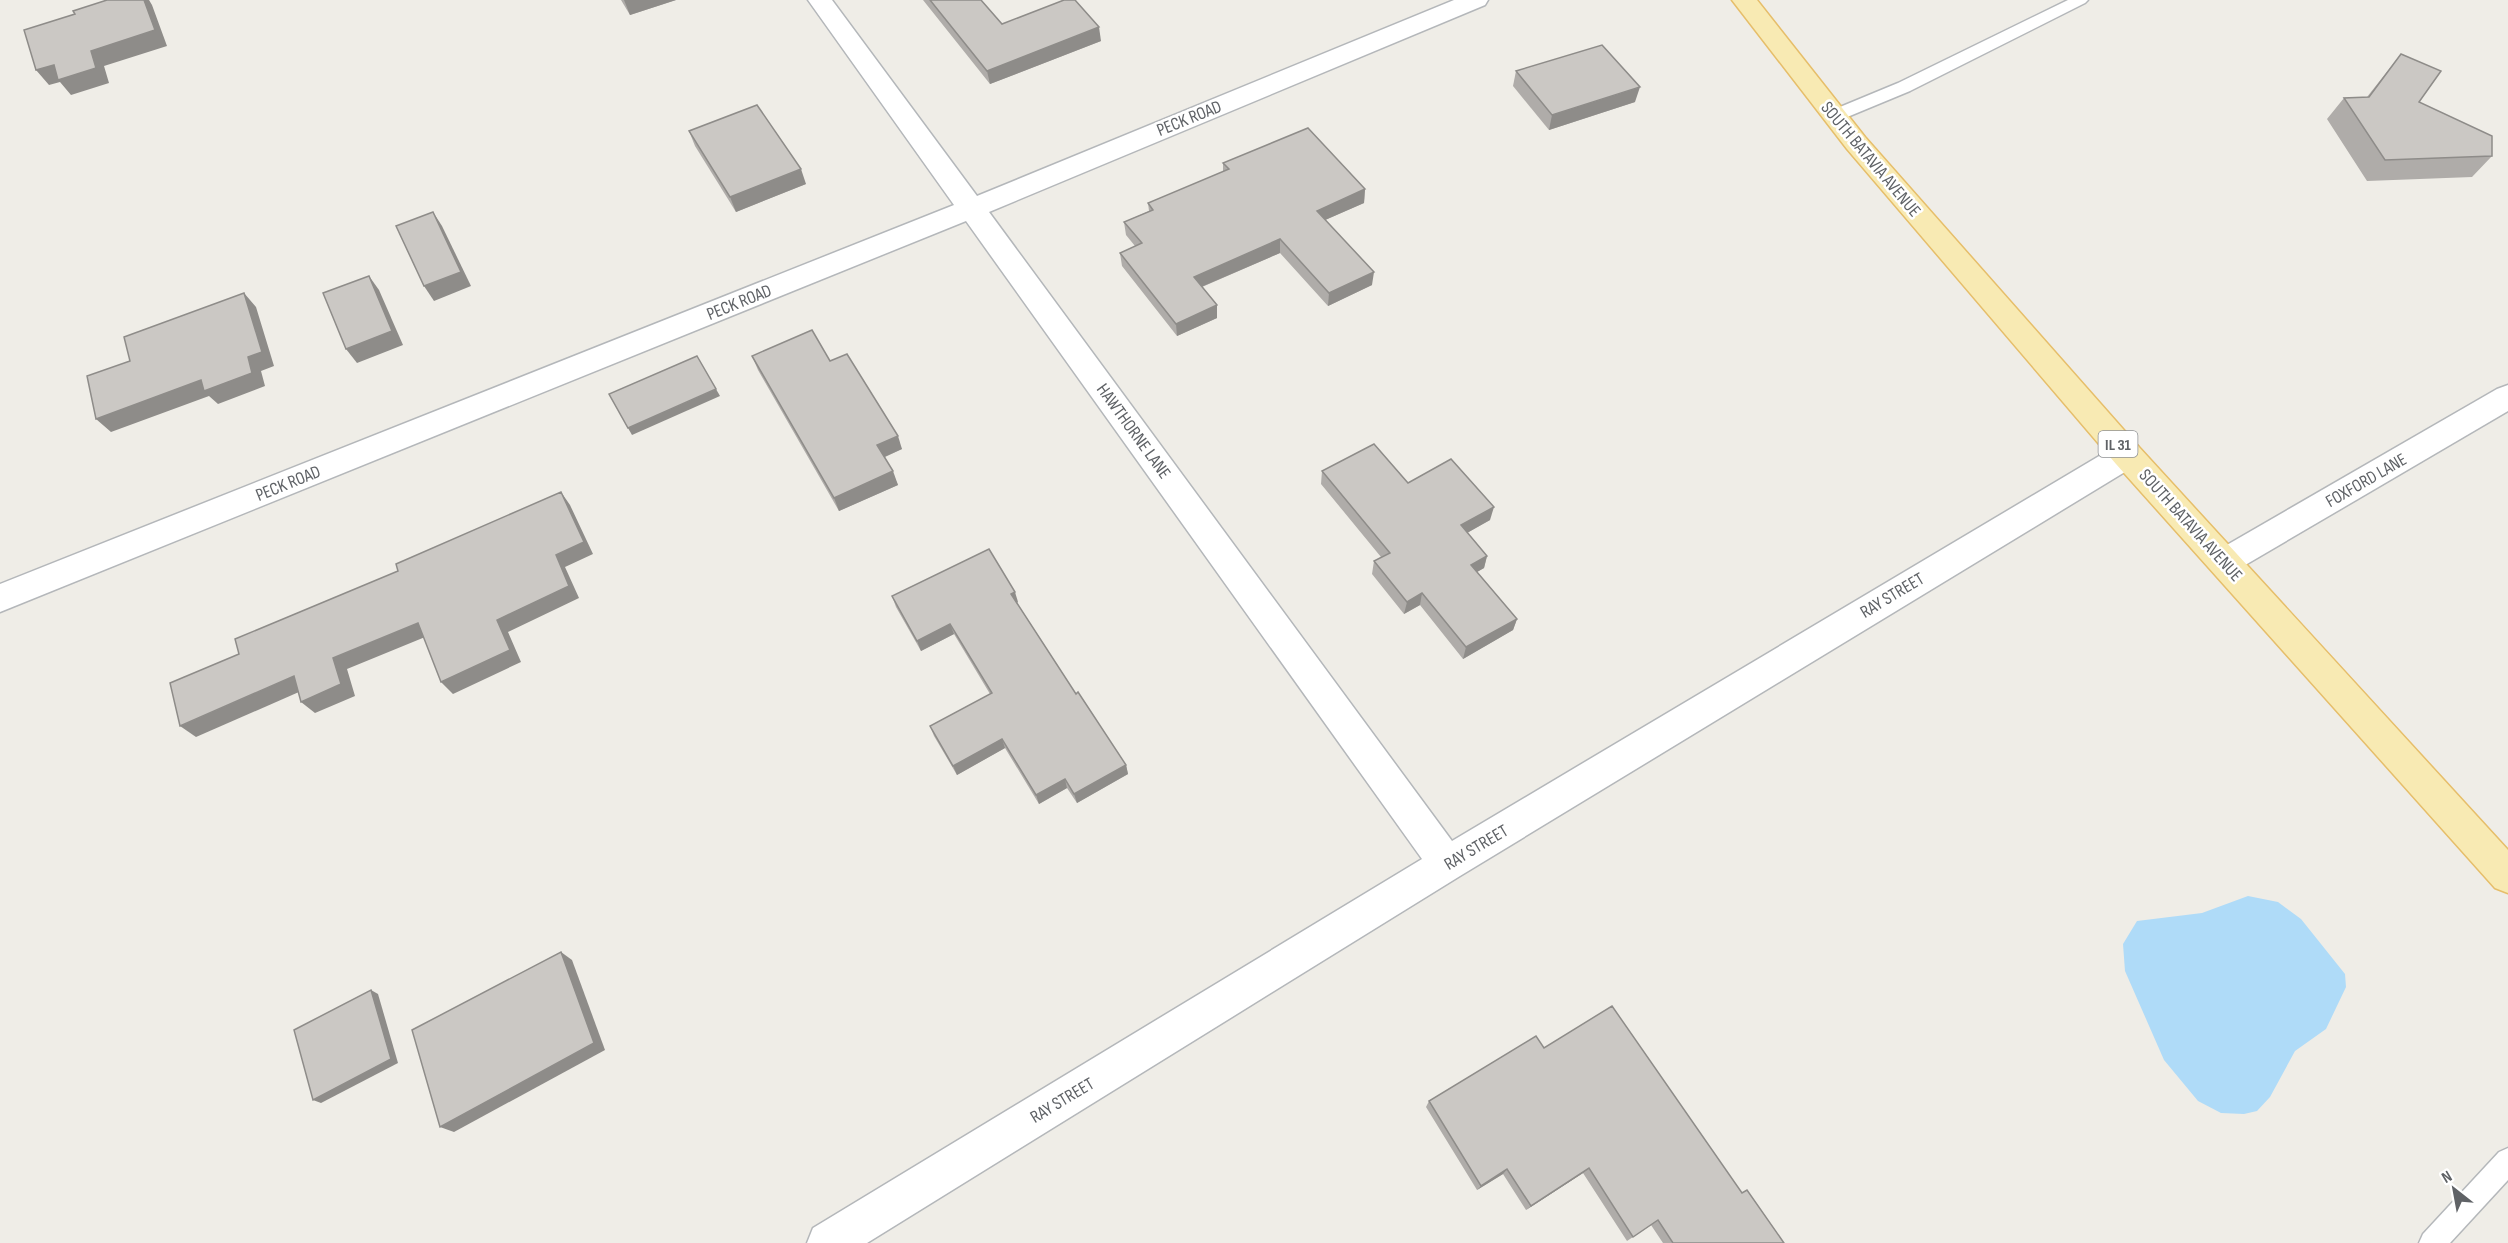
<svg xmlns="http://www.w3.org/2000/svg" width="2508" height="1243" font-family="'Sofia Sans Condensed',sans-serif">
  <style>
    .water { fill: #afdbf8 }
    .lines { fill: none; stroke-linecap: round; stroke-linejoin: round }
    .service-casing { stroke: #b4b7ba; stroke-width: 3 }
    .minor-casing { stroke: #b4b7ba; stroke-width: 3 }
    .primary-casing { stroke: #e6be6a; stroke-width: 3 }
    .service { fill: #fff; fill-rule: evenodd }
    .minor { fill: #fff; fill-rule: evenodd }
    .primary { fill: #f8eab3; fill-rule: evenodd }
    .wall { fill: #afaca9 }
    .shaded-wall { fill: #8e8c89 }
    .building { fill: #cbc8c4; stroke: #8e8c89; stroke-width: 1.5 }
    .labels { text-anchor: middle; stroke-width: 5; stroke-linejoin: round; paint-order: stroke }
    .shield { fill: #fff; stroke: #8f9194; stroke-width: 1.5 }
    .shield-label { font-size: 16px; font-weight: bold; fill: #5f6266 }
    .street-label { font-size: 18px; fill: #5f6266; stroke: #fff }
  </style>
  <rect width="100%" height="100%" fill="#efede7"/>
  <path class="water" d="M2248,896L2278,902L2301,919L2345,974L2346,987L2326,1029L2295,1051L2270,1097L2257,1111L2244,1114L2221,1113L2198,1101L2164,1060L2125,971L2123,944L2137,921L2202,913Z"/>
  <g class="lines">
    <defs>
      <g id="service">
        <path d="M2068,0H2088L2085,3L1910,91L1840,120H1828L1826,116L1828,112L1898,83Z"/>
        <path d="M2508,1148V1180L2450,1243H2419L2423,1234L2499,1152Z"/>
      </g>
      <g id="minor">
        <path d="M808,0H832L977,196L1454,0H1488L1485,5L989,212L1452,841L2116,446L2127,443L2138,446L2142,455L2138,464L1460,876L867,1243H807L813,1228L1422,859L966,221L0,612V584L954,205Z"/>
        <path d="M2508,385V411L2235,571L2224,575L2213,571L2208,562L2213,553L2497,389Z"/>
      </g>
      <path id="primary" d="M1732,0H1757L1865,137L2138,446L2508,850V893L2495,888L2116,464L1847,149Z"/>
    </defs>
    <use href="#service" class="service-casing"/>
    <use href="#minor" class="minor-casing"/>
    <use href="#primary" class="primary-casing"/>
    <use href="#service" class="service"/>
    <use href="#minor" class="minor"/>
    <use href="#primary" class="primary"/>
  </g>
  <g class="wall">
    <path d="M621,0H676L630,15Z"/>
    <path d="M923,0H981L1002,24L1101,41L990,84Z"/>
    <path d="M2401,54L2419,102L2492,156L2472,177L2367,181L2327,119L2344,98L2367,97Z"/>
    <path d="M1516,71L1635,102L1549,130L1513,86Z"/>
    <path d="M689,131L806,184L736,212L695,146Z"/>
    <path d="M1223,163L1365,189L1364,203L1325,220L1372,285L1328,306L1280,253L1202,287L1217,305V318L1177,336L1122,266L1120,253L1135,246L1126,235L1124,222L1149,211L1148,203L1223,172Z"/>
    <path d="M752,356L830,361L902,449L885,457L898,485L839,511L758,370Z"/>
    <path d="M1322,471L1408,483L1490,520L1467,533L1487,556L1484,568L1477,572L1517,619L1513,630L1463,659L1420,605L1404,614L1372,574L1374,561L1381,557L1321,484Z"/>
    <path d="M892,596L1018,602L1017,603L1076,694L1126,765L1128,774L1077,803L1067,788L1039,804L1005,748L957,775L934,736L930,726L990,694L954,634L921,651L896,607Z"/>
    <path d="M1544,1048L1742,1193L1747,1190L1784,1243H1663L1651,1225L1627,1241L1583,1173L1526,1210L1503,1174L1477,1190L1426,1107L1429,1101Z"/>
  </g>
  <g class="shaded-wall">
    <path d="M144,0H149L152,5L167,46L104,66L109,83L71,95L60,82L49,85L36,70L91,51Z"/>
    <path d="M624,0H676L630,15Z"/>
    <path d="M1099,27L1101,41L990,84L987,71Z"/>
    <path d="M1640,87L1635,102L1549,130L1552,115Z"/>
    <path d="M801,169L806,184L736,212L730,197Z"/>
    <path d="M1365,189L1364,203L1316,224L1317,211Z"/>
    <path d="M433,212L442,226L471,286L434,301L424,286Z"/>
    <path d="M1280,239V253L1194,290V277Z"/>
    <path d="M1374,272L1372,285L1328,306L1329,293Z"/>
    <path d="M369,276L379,290L403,345L357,363L346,349Z"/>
    <path d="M244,293L256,307L274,366L261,371L265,386L218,404L209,396L111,432L96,419L248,357Z"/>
    <path d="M1217,305V318L1177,336L1176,324Z"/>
    <path d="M716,389L720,396L632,435L628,428Z"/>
    <path d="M898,436L902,449L882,458L877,445Z"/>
    <path d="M893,471L898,485L839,511L834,498Z"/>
    <path d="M561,492L570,505L593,554L565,567L579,598L508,632L521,662L453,694L441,682L556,555Z"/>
    <path d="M1494,507L1490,520L1458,538L1461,525Z"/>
    <path d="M1487,556L1484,568L1468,577L1471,565Z"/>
    <path d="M1015,592L1018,602L1014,604L1011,594Z"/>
    <path d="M1422,593L1420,605L1404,614L1407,602Z"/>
    <path d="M1517,619L1513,630L1463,659L1466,647Z"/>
    <path d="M418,623L430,635L347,669L355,696L315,713L301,702L333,658Z"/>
    <path d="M950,624L954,634L921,651L917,641Z"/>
    <path d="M294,676L308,688L196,737L180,726Z"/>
    <path d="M1002,739L1005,748L957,775L953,766Z"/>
    <path d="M1126,765L1128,774L1077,803L1074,794Z"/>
    <path d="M1065,779L1067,788L1039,804L1036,795Z"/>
    <path d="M561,952L572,960L605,1050L454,1132L440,1127Z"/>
    <path d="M371,990L378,994L398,1063L321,1103L313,1100Z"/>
    <path d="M1589,1168L1583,1173L1526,1210L1531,1206Z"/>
    <path d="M1507,1169L1503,1174L1477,1190L1481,1186Z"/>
  </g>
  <g class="building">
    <path d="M107,0H144L155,30L91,51L96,68L58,80L54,65L36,70L24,30L75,14L73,11Z"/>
    <path d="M930,0H981L1002,24L1064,0H1075L1099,27L987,71Z"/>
    <path d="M1602,45L1640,87L1552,115L1516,71Z"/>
    <path d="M2401,54L2441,71L2419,102L2492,136V156L2385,160L2344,98L2369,97Z"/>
    <path d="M757,105L801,169L730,197L689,131Z"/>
    <path d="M1308,128L1365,189L1317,211L1374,272L1329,293L1280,239L1194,277L1217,305L1176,324L1120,253L1142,243L1124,222L1153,210L1148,203L1229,169L1223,163Z"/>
    <path d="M433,212L461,272L424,286L396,226Z"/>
    <path d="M369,276L392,331L346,349L323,293Z"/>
    <path d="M244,293L262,352L248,357L252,373L204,391L201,380L96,419L87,376L130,361L124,337Z"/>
    <path d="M812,330L830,361L847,354L898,436L877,445L893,471L834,498L752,356Z"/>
    <path d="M697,356L716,389L628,428L609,394Z"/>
    <path d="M1374,444L1408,483L1451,459L1494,507L1461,525L1487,556L1471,565L1517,619L1466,647L1422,593L1407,602L1374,561L1390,553L1322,471Z"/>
    <path d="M561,492L584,542L556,555L569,586L497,620L510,650L441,682L418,623L333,658L341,684L301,702L294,676L180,726L170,683L239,654L235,639L398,571L396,564Z"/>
    <path d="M989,549L1015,592L1011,594L1076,694L1078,692L1126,765L1074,794L1065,779L1036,795L1002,739L953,766L930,726L992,693L950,624L917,641L892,596Z"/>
    <path d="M561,952L594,1043L440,1127L412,1030Z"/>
    <path d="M371,990L391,1059L313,1100L294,1030Z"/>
    <path d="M1612,1006L1742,1193L1747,1190L1784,1243H1673L1658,1220L1633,1237L1589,1168L1531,1206L1507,1169L1481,1186L1429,1101L1536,1036L1544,1048Z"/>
  </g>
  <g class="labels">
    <rect class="shield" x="2098.5" y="431" width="39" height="26" rx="4.5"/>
    <g class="shield-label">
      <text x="2118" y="450">IL 31</text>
    </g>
    <g class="street-label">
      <text transform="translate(1189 118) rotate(-22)" y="6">PECK ROAD</text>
      <text transform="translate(1871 159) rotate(50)" y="6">SOUTH BATAVIA AVENUE</text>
      <text transform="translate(739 302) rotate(-22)" y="6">PECK ROAD</text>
      <text transform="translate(1134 431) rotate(54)" y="6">HAWTHORNE LANE</text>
      <text transform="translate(2366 480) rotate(-30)" y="6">FOXFORD LANE</text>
      <text transform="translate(288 483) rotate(-22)" y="6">PECK ROAD</text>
      <text transform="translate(2191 525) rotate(48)" y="6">SOUTH BATAVIA AVENUE</text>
      <text transform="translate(1892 595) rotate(-31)" y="6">RAY STREET</text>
      <text transform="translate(1476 847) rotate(-31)" y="6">RAY STREET</text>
      <text transform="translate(1062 1100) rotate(-31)" y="6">RAY STREET</text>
    </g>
  </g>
  <g transform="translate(2454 1189) rotate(329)" stroke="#ffffff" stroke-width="4.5" paint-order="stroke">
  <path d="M0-4.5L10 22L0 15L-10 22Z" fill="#5f6266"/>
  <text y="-9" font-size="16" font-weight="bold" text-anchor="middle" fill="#5f6266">N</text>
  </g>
</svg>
